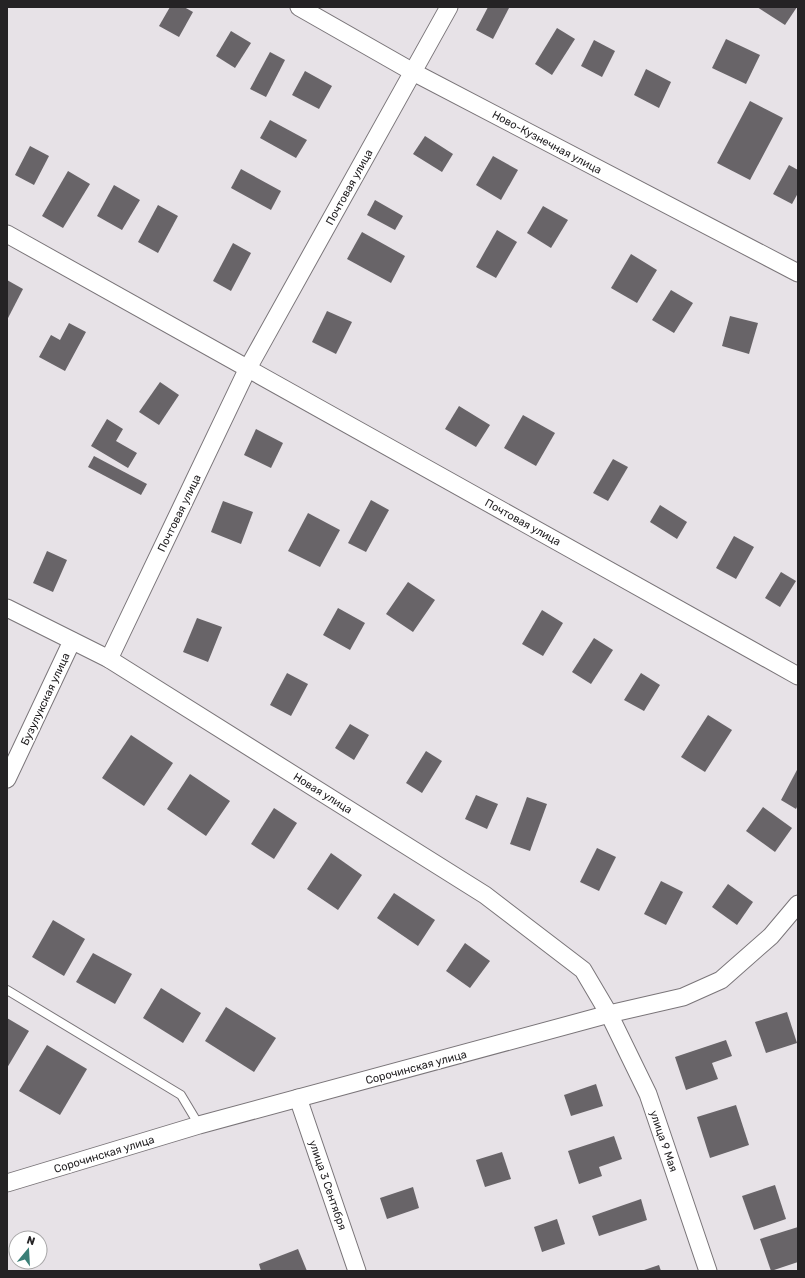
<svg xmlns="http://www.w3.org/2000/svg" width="805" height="1278" font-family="Rubik,sans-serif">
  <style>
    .building { fill: #686468 }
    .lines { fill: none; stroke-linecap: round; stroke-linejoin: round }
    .service-casing { stroke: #7a7579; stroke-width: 10 }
    .minor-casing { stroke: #7a7579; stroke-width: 19 }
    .service { stroke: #fff; stroke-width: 8 }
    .minor { stroke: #fff; stroke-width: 17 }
    .labels { text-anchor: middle; stroke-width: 4; stroke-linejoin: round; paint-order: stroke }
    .street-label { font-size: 11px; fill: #252325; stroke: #fff }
  </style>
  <rect width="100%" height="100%" fill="#e7e2e7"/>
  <g class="building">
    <path d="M170,7H184L193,12L179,37L159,26Z"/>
    <path d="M488,7L509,8L493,39L476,30Z"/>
    <path d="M757,7H797L785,25Z"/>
    <path d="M557,28L575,39L552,75L535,64Z"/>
    <path d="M231,31L251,43L235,68L216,56Z"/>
    <path d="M726,39L760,55L746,84L712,68Z"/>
    <path d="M594,40L615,51L602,77L581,66Z"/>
    <path d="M270,52L285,60L266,97L250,89Z"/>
    <path d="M646,69L671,82L659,108L634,95Z"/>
    <path d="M305,71L332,86L319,109L292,95Z"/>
    <path d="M750,101L783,118L750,180L717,163Z"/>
    <path d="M270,120L307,140L296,158L260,138Z"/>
    <path d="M425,136L453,154L442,172L413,154Z"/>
    <path d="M30,146L49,156L34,185L15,175Z"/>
    <path d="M493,156L518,170L501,200L476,185Z"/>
    <path d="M789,165L798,170V193L792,204L773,194Z"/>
    <path d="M241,169L281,191L271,210L231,188Z"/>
    <path d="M68,171L90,184L63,228L42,216Z"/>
    <path d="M114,185L140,200L122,230L97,216Z"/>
    <path d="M375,200L403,216L395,230L367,215Z"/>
    <path d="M158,205L178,216L158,253L138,242Z"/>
    <path d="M543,206L568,220L551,248L527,233Z"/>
    <path d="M497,230L517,242L496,278L476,267Z"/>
    <path d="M362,232L405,256L391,283L347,259Z"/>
    <path d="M233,243L251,253L231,291L213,281Z"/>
    <path d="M631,254L657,270L637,303L611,288Z"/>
    <path d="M7,280L23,289L7,320Z"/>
    <path d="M671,290L693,303L674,333L652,320Z"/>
    <path d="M327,311L352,322L336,354L312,342Z"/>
    <path d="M730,316L758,323L749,354L722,346Z"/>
    <path d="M69,323L86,332L65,371L39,357L51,335L60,340Z"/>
    <path d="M160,382L179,395L159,425L139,412Z"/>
    <path d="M459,406L490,425L476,447L445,429Z"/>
    <path d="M523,415L555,433L536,466L504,448Z"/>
    <path d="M107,419L123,429L116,441L137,453L128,468L91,446Z"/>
    <path d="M256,429L283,443L271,468L244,455Z"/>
    <path d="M94,456L147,484L141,495L88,467Z"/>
    <path d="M613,459L628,467L608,501L593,493Z"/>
    <path d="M371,500L389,510L366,552L348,543Z"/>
    <path d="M223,501L253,512L241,544L211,532Z"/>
    <path d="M660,505L687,522L677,539L650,522Z"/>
    <path d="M308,513L340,530L320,567L288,551Z"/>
    <path d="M734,536L754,547L736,579L716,568Z"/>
    <path d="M47,551L67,560L53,592L33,583Z"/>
    <path d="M781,572L796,581L780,607L765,598Z"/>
    <path d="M408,582L435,600L413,632L386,614Z"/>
    <path d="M338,608L365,623L350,650L323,635Z"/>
    <path d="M542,610L563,623L543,656L522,644Z"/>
    <path d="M197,618L222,627L208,662L183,652Z"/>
    <path d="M594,638L613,650L591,684L572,672Z"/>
    <path d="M287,673L308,684L291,716L270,705Z"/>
    <path d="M641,673L660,685L644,711L624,700Z"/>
    <path d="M708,715L732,730L705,772L681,757Z"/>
    <path d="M350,724L369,735L354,760L335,748Z"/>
    <path d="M131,735L173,763L144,806L102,778Z"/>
    <path d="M426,751L442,761L422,793L406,783Z"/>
    <path d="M798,768V805L796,809L781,800Z"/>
    <path d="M190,774L230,801L206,836L167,809Z"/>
    <path d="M476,795L498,804L487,829L465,819Z"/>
    <path d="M527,797L547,804L530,851L510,844Z"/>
    <path d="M763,807L792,828L775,852L746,831Z"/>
    <path d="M274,808L297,823L274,859L251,844Z"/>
    <path d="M597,848L616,857L599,891L580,882Z"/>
    <path d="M331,853L362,875L338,910L307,889Z"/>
    <path d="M661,881L683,892L666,925L644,914Z"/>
    <path d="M728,884L753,902L737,925L712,907Z"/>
    <path d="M394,893L435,920L418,946L377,918Z"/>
    <path d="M53,920L85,939L64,976L32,957Z"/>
    <path d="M465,943L490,961L470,988L446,971Z"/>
    <path d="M93,953L132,974L115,1004L76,982Z"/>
    <path d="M161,988L201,1013L183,1043L143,1018Z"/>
    <path d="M226,1007L276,1038L254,1072L205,1041Z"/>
    <path d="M787,1012L797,1043L766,1053L755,1022Z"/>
    <path d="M7,1018L29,1031L7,1068Z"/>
    <path d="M726,1040L732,1056L712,1063L718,1079L686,1090L675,1057Z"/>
    <path d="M47,1045L87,1069L60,1115L19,1091Z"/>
    <path d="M596,1084L603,1106L571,1116L564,1095Z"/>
    <path d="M736,1105L749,1145L710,1158L697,1117Z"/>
    <path d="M614,1136L622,1159L599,1167L602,1176L579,1184L568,1151Z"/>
    <path d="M502,1152L511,1179L485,1187L476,1160Z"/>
    <path d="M775,1185L786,1219L754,1230L742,1196Z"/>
    <path d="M413,1187L419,1208L387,1219L380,1198Z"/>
    <path d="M641,1199L647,1220L599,1236L592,1216Z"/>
    <path d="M557,1219L565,1244L542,1252L534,1227Z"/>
    <path d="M798,1227V1262L771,1271L760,1239Z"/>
    <path d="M298,1249L307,1271H261L259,1264Z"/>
    <path d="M659,1265L661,1271H641Z"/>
  </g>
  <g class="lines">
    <defs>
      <path id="service" d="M7,990L181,1095L199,1125"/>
      <g id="minor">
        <path d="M299,7L413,72L798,273"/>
        <path d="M7,234L798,676"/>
        <path d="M7,608L109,659L485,895L583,970L609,1014L648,1094L708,1271"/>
        <path d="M109,659L248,368L449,7"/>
        <path d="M7,779L72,641"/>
        <path d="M298,1098L357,1271"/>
        <path d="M7,1183L199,1125L609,1014L683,997L721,980L771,936L798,904"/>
      </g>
    </defs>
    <use href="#service" class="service-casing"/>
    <use href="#minor" class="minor-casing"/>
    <use href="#service" class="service"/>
    <use href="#minor" class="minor"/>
  </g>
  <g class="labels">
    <g class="street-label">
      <text transform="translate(547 142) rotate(28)" y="4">Ново-Кузнечная улица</text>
      <text transform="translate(349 187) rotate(-61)" y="4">Почтовая улица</text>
      <text transform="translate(179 513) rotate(-64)" y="4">Почтовая улица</text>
      <text transform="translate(523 522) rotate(29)" y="4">Почтовая улица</text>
      <text transform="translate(45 699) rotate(-65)" y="4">Бузулукская улица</text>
      <text transform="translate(323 793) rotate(32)" y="4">Новая улица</text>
      <text transform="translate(416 1067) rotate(-15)" y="4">Сорочинская улица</text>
      <text transform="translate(664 1141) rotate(71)" y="4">улица 9 Мая</text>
      <text transform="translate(104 1154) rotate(-17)" y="4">Сорочинская улица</text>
      <text transform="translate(328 1185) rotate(71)" y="4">улица 3 Сентября</text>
    </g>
  </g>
  <rect width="805" height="1278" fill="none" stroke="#252325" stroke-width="16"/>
  <g transform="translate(28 1250) rotate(18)"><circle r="19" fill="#ffffff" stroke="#a8a7a8"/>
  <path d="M0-3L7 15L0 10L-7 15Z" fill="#397f77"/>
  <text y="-6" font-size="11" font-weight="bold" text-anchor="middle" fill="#252325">N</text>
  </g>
</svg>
